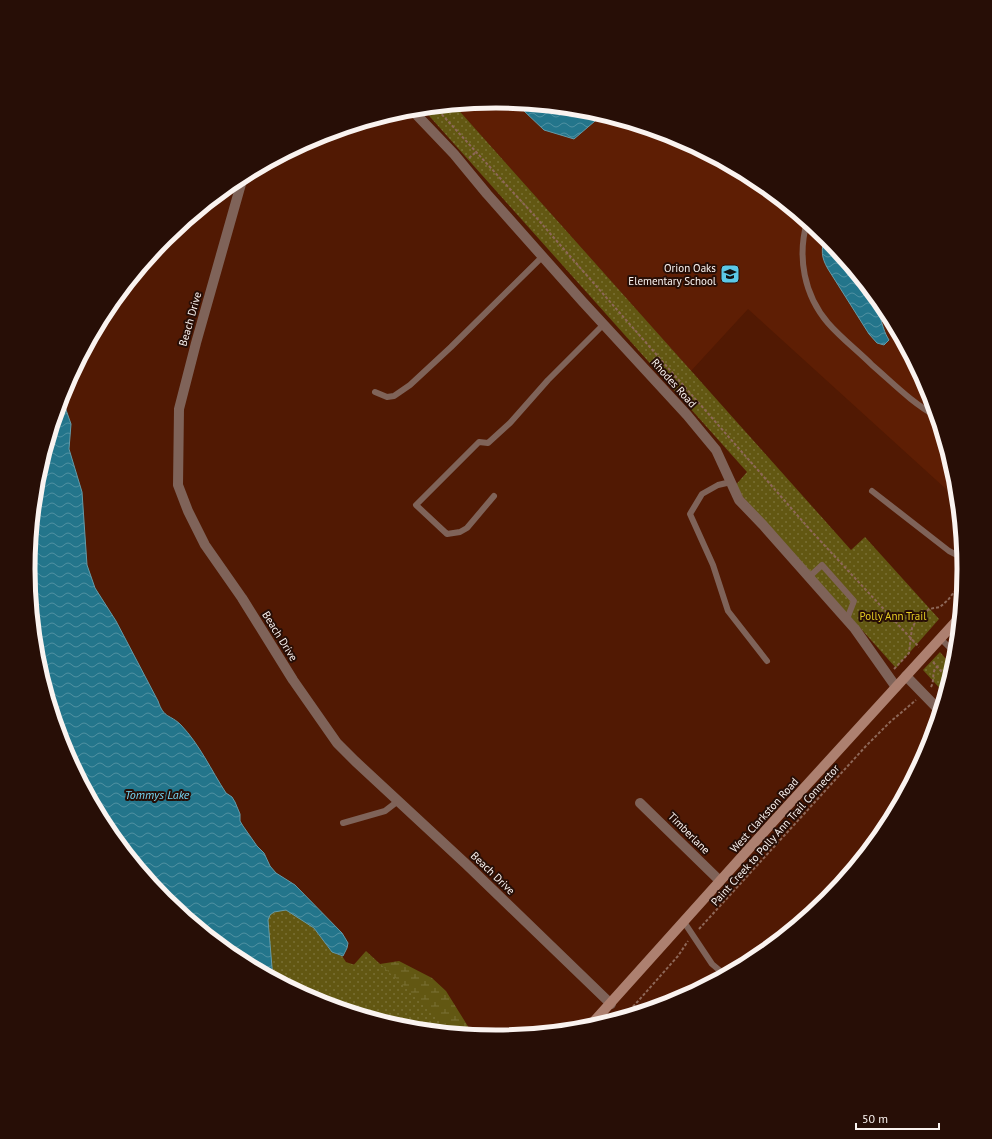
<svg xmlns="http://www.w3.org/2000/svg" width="992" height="1139" font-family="'PT Sans',sans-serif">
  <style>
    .built { fill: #5e1e04 }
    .wetland { fill: url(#wetland-marsh) }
    .park { fill: url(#park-dots) }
    .water { fill: url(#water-waves); stroke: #649ba9 }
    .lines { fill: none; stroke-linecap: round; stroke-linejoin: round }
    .path { stroke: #8e6859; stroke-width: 2; stroke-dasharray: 3 2; stroke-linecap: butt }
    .lane { stroke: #7f6359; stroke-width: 6 }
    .street { stroke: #7f6359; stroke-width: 10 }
    .secondary { stroke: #ad8070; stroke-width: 10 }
    .labels { text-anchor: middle; stroke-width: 4; stroke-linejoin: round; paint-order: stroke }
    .poi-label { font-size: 11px; fill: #faf3f0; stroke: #270e06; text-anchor: end }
    .street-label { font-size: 11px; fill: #faf3f0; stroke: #270e06 }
    .park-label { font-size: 11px; fill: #e6cd23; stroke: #270e06 }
    .water-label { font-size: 12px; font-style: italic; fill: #75d7f5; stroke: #270e06 }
    .rim { fill: none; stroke: #faf3f0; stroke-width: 5 }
  </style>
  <defs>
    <pattern id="wetland-marsh" width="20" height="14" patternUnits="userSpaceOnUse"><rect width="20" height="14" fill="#625712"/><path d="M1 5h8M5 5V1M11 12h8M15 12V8" fill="none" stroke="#797035"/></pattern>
    <pattern id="park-dots" width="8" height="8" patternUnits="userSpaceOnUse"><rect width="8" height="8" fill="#625712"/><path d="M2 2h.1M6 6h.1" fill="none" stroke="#797035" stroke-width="1.8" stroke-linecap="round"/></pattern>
    <pattern id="water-waves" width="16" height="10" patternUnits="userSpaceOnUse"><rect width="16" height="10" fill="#23758b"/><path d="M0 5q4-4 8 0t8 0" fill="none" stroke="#4f90a1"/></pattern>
  </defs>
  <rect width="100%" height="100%" fill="#511903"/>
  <path class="built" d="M496,102L588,111L675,137L756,181L827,239L885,310L928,391L955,478L957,499L748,309L691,371L455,106Z"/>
  <path class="wetland" d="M286,910L306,922L322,939L329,949L336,954L342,956L346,962L361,967L399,961L432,978L446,991L469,1028L470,1035L404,1028L317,1002L273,979L272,974Z"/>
  <g class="park">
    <path d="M455,106L851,550L865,537L939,619L896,668L734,487L747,472L423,109Z"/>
    <path d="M36,652L277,874L286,910L314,928L329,949L351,968L366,951L456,1034L404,1028L317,1002L236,958L165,900L107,829L64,748L37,661Z"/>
    <path d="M940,652L953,667L945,694L923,670Z"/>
  </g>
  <g class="water">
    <path d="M521,104L588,111L602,115L574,139L544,130L524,111Z"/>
    <path d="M825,237L860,279C858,295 874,303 880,317C883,326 884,332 889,340L884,345L877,343L869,334L828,269C821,257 821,250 825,237Z"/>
    <path d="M64,390L65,407L71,424L69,449L82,492L87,565L95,588L116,621L158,701C164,719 170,714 181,725C200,745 211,770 226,793L232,797L235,802L240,814V821L243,826L257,846L264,853L270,866L276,873L295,885L342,933L348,943L347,948L343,956L332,952L314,928L286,910L274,912L270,915L268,920L273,979L236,958L165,900L107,829L64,748L37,661L28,569L37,478Z"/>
  </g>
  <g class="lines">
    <g class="path">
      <path d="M435,107L533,214L813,533L919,647"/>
      <path d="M469,158L476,152"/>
      <path d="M933,662L949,680"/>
      <path d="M894,669L909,653L912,628L916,621L929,609L940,607L948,600L963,580"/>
      <path d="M931,687C935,680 931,672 937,667"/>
      <path d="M699,929L866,746L890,722L916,700"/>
      <path d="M623,1018L678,956L688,941"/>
    </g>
    <g class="lane">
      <path d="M807,222C797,257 804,295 828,323C841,338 858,351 872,365C893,383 912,403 936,416"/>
      <path d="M375,392L387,397L394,396L410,385L451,347L543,256"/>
      <path d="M731,482L718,485L702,494L690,514L713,565L728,611L767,661"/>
      <path d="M872,491L949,551L963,558"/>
      <path d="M494,496L467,528L460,532L447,534L416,505L479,442L488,443L510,423L548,380L604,324"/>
      <path d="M809,577L822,565L854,601L847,619"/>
      <path d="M941,639L956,654"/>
      <path d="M343,823L385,811L398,801"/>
      <path d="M684,922L712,964L725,975"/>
    </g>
    <g class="street">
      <path d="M412,110L454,154L487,194L582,301L687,415L716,450L739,500L763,525L855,629L896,687"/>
      <path d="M243,177L196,343L179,409L178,485L188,511L205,545L242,598L293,680L337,743L355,761L466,864L611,1004"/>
      <path d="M906,676L940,711"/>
      <path d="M640,803L720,881"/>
    </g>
    <path class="secondary" d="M588,1028L772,823L959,618"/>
  </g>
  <defs>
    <symbol id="school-square" viewBox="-11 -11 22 22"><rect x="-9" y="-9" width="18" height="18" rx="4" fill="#5bc8e7" stroke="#270e06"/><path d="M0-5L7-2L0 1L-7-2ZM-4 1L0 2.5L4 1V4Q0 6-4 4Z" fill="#111"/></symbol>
  </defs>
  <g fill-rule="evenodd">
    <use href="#school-square" x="719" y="263" width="22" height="22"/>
  </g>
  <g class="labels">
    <g class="poi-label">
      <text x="716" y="272">Orion Oaks<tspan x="716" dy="13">Elementary School</tspan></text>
    </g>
    <g class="street-label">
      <text transform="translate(190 319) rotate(-74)" y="4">Beach Drive</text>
      <text transform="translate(674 383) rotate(48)" y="4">Rhodes Road</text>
      <text transform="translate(280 636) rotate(58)" y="4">Beach Drive</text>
      <text transform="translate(764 815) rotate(-48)" y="4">West Clarkston Road</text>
      <text transform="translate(689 833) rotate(45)" y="4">Timberlane</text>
      <text transform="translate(775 835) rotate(-48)" y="4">Paint Creek to Polly Ann Trail Connector</text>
      <text transform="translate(493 873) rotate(44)" y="4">Beach Drive</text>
    </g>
    <g class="park-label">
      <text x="893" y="620">Polly Ann Trail</text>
    </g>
    <g class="water-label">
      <text x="157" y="799">Tommys Lake</text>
    </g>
  </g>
  <path d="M0 0H992V1139H0ZM35 569a461 461 0 1 1 922 0a461 461 0 1 1-922 0Z" fill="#270e06" fill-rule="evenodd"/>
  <path class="rim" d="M35 569a461 461 0 1 1 922 0a461 461 0 1 1-922 0Z"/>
  <path d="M856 1123v6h83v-6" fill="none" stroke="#faf3f0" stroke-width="2"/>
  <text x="862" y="1123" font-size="12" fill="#faf3f0" stroke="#270e06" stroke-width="3" paint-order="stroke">50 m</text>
</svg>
